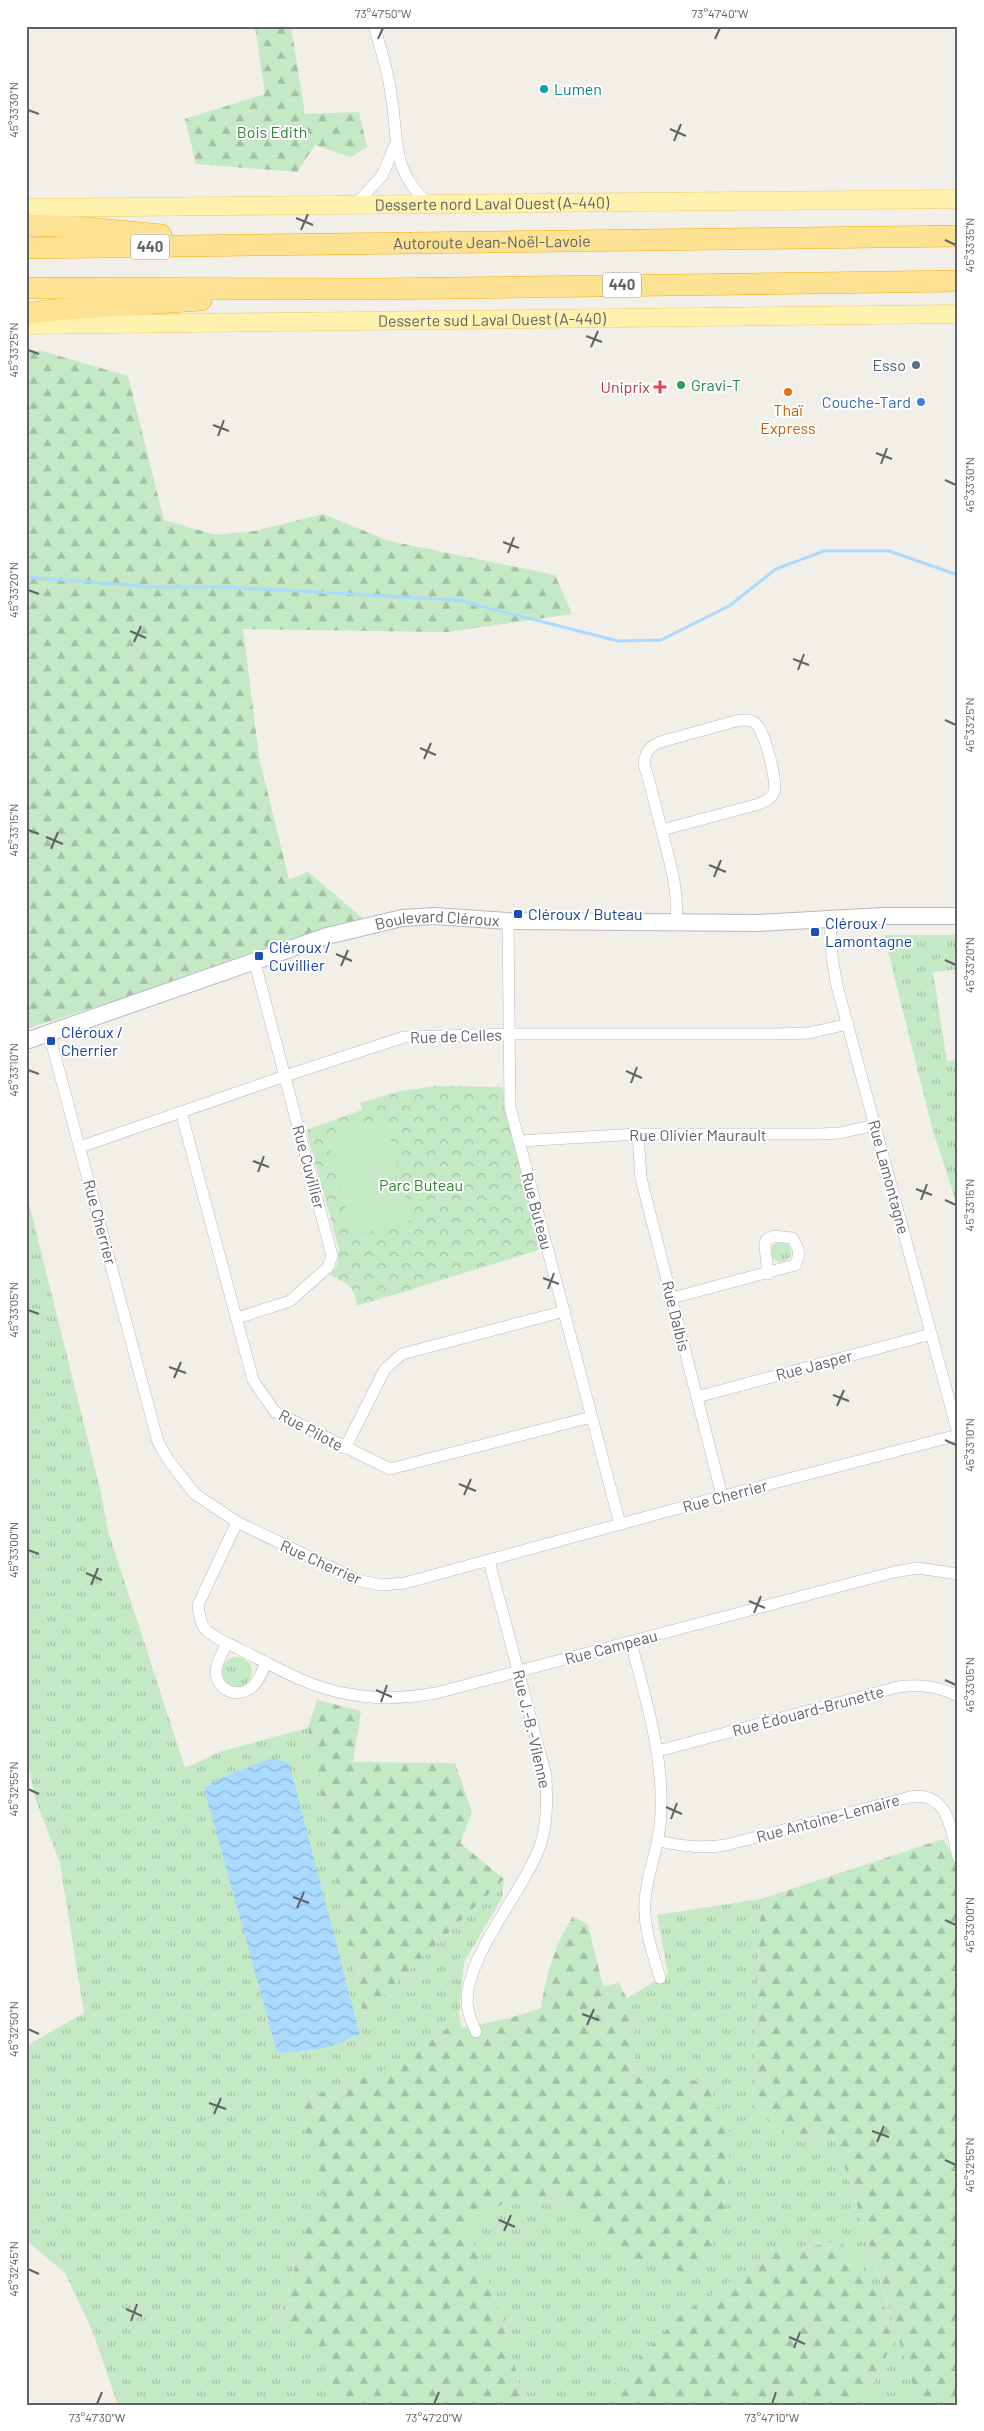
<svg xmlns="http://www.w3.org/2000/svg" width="984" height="2431" font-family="Barlow,sans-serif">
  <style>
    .grass { fill: url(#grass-tufts) }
    .forest { fill: url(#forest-firs) }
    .park { fill: url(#park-crowns) }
    .garden { fill: #c5e8c5 }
    .water { fill: url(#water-waves) }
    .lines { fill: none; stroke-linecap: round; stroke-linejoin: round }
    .stream { stroke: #aadaff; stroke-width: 3 }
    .street-casing { stroke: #b5b8bc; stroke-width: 12 }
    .secondary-casing { stroke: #b6babf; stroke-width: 18 }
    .primary-casing { stroke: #f2c960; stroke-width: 19 }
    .highway-casing { stroke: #f9ab00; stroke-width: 22 }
    .street { stroke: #fff; stroke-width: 11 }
    .secondary { stroke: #fff; stroke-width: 16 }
    .primary { stroke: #fff2af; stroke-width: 18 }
    .highway { stroke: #fde293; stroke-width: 21 }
    .ticks { fill: none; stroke: #5f6368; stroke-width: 2 }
    .culture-dot { fill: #0f9aa8; stroke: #fff; stroke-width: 2 }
    .service-dot { fill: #5c6f8a; stroke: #fff; stroke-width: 2 }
    .leisure-dot { fill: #2e9e5b; stroke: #fff; stroke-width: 2 }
    .health-dot { fill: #e0444e; stroke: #fff; stroke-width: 2 }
    .food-dot { fill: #e8710a; stroke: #fff; stroke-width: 2 }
    .shop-dot { fill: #3f7fe0; stroke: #fff; stroke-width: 2 }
    .transit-dot { fill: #1a4fb4; stroke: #fff; stroke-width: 2 }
    .labels { text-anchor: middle; stroke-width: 4; stroke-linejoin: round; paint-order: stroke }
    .shield { fill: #fff; stroke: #8f9295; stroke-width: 1 }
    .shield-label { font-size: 15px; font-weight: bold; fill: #5f6368 }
    .culture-label { font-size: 16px; fill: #0d838f; stroke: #fff; text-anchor: start }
    .park-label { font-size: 16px; fill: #348238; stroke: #fff }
    .street-label { font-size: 16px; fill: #5f6368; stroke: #fff }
    .service-label { font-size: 16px; fill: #4e5e75; stroke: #fff; text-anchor: end }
    .leisure-label { font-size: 16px; fill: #27864d; stroke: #fff; text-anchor: start }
    .health-label { font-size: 16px; fill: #be3a42; stroke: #fff; text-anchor: end }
    .shop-label { font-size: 16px; fill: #366cbe; stroke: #fff; text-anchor: end }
    .food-label { font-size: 16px; fill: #c56008; stroke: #fff }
    .transit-label { font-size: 16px; fill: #164399; stroke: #fff; text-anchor: start }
    .neatline { fill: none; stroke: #5f6368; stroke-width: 2 }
    .ticks-label { font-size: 12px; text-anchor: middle; fill: #5f6368 }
  </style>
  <defs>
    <pattern id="grass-tufts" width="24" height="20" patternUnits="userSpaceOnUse" patternTransform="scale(1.25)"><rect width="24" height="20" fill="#c5e8c5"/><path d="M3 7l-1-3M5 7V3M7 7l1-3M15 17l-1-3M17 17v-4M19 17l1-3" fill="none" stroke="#a3c0a4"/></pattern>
    <pattern id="forest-firs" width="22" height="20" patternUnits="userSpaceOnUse" patternTransform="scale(1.25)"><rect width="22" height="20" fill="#c5e8c5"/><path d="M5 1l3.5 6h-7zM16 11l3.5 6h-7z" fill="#a3c0a4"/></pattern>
    <pattern id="park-crowns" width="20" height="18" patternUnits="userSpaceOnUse" patternTransform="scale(1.25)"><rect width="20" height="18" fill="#c5e8c5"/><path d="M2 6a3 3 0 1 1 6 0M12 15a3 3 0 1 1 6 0" fill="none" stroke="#a3c0a4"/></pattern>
    <pattern id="water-waves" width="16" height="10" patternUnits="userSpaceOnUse" patternTransform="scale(1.25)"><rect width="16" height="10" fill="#aadaff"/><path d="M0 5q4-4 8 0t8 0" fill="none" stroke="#8eb4d2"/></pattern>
  </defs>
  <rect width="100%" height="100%" fill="#f1efe8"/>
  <g class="grass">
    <path d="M884,935H958V969L933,972L947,1061L958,1060V1208L933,1131Z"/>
    <path d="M26,1191L101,1493L108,1531L185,1768L222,1751L308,1728L363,2015L504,1879L502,1898L464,1962L459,2015L462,2028H448L387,2069L299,2101L325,2200L310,2217L280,2317L330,2374L339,2405H118L92,2330L65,2273L26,2240V2046L84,2013L60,1863L35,1798L26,1753Z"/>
    <circle cx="781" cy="1252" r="10"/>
    <circle cx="237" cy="1672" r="15"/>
    <path d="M761,1899L753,2105L788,2135L836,2139L919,2405H862L897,2334L839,2241L771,2254L681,2315L593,2405H525L501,2314L468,2229L509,2199L566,2201L616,2256L707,2081L634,2077L637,2018L627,1998L668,1974L657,1915Z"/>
  </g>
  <g class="forest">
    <path d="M255,26H291L305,114L359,112L367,147L351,157L315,145L297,172L196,164L185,119L265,94Z"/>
    <path d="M26,350L42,351L128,376L164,520L216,535L255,531L323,514L389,541L555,575L572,614L447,632L243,629L259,757L289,880L308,872L366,921L26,1029Z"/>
    <path d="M317,1700L361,1711L353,1762L455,1763L472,1812L460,1843L504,1879L363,2015L308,1728Z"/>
    <path d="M943,1839L958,1864V2405H919L897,2334L862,2405H593L681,2315L771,2254L840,2241L867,2274L896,2330L836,2139L788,2135L753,2105L761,1899Z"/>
    <path d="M573,1916L588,1925L603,1986L619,1983L637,2018L634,2077L707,2081L731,2135L724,2221L695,2274L616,2256L565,2201L509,2199L468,2229L501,2314L525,2405H339L330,2374L280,2318L310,2217L325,2200L299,2101L387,2069L448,2028H462L510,2018L541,2008C547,1972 554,1947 573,1916Z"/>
  </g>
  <path class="park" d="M436,1086L502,1087L542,1249L357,1306C355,1285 347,1284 330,1275L337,1266L339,1249L306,1130L362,1110L360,1103L400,1091Z"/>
  <path class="garden" d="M385,1120L412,1220L353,1236L326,1136Z"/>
  <path class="water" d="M272,1758L289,1763L360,2035C347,2037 343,2043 331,2046C321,2049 287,2054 277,2052L204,1788L222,1777Z"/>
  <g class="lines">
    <path class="stream" d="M26,577L154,587H227L457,600L618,641L661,640L729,606L776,569L824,551H889L958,575"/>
    <defs>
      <g id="street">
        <path d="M374,26C381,49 388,71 391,94C399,140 390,170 429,204"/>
        <path d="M356,204L382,176L395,145"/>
        <path d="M662,830L759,804C766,801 771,799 774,792C778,783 764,728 755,723C749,719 743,720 736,721L660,742C650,746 645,752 644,764C651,786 656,809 662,831C670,863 679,890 676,923"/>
        <path d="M830,919L832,957L837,986L958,1433"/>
        <path d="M508,921L510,1107L620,1524"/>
        <path d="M49,1033L158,1442L169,1461L195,1494L237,1522L357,1580L381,1585L405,1583L712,1499L958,1435"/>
        <path d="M181,1112L253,1380L275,1412L390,1469L591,1417"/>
        <path d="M638,1134L641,1178L722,1496"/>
        <path d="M519,1141L638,1134H820L840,1133L875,1125"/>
        <path d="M80,1147L285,1076L404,1037L509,1034H776L809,1033L848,1024"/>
        <path d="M672,1298L795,1265C801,1254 799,1248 792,1238L774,1236L766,1240L765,1246L768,1274"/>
        <path d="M237,1318L290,1301L328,1267L332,1256L255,963"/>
        <path d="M697,1397L931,1334"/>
        <path d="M345,1448L385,1369L402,1354L565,1311"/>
        <path d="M237,1522L198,1605C199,1613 200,1624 206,1630C214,1638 228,1643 239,1649C273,1666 310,1688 349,1694C378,1700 407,1698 436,1693L894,1572L918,1568L958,1574"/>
        <path d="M631,1642C645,1698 663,1752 661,1810C661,1840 650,1864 646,1892C641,1922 652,1950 660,1978"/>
        <path d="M227,1643C223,1651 216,1663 216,1672C217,1692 239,1699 253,1686C260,1680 263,1670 266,1662"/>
        <path d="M658,1751L898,1687C921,1684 937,1686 958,1696"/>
        <path d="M659,1841C682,1846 702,1849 726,1845L910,1797C948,1790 951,1830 958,1857"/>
        <path d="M476,2032C473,2025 470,2018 468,2010C459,1964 521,1895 538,1851C548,1827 547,1801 546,1776L489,1561"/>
      </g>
      <g id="secondary">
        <path id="s1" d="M26,1041L327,936L402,918L434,916L508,921L759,923L883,916H958"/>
      </g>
      <g id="primary">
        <path id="s2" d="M26,208L958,199"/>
        <path id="s3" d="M26,325L958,314"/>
      </g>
      <g id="highway">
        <path d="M26,225L78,227L161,235"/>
        <path id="s4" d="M26,248L958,236"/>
        <path d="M26,288L376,289L958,281"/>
        <path d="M26,314L52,310L201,300"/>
      </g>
    </defs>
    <use href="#street" class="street-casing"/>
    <use href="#secondary" class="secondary-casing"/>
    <use href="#primary" class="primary-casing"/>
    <use href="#highway" class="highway-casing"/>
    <use href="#street" class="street"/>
    <use href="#secondary" class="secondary"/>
    <use href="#primary" class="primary"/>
    <use href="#highway" class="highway"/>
  </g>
  <path class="ticks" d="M378,39L383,28M715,39L720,28M28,110L39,114M670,129L686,136M674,141L681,124M296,218L313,225M301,230L308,214M945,240L956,245M586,336L602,342M591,347L598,331M28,350L39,354M213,425L229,431M218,436L224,420M876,453L892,459M881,464L887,448M945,480L956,485M503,542L519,548M508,553L514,537M28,590L39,594M130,631L146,638M134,642L141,626M793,659L809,665M798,670L804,654M945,720L956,725M420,748L436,755M424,759L431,743M28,830L39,834M46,837L63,844M51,849L58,832M709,865L726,872M714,877L721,860M336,954L352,961M945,960L956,965M341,966L348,950M28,1070L39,1074M626,1071L642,1078M631,1083L637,1067M253,1161L269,1167M258,1172L264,1156M916,1189L932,1195M921,1200L927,1184M945,1200L956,1205M543,1278L559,1284M548,1289L554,1273M28,1310L39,1314M169,1367L186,1373M174,1378L181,1362M833,1395L849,1401M837,1406L844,1390M945,1440L956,1445M459,1484L476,1491M464,1495L471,1479M28,1550L39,1554M86,1573L102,1580M91,1585L98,1568M749,1601L765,1608M754,1613L761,1596M945,1680L956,1685M376,1690L392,1697M381,1702L387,1685M28,1789L39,1794M666,1807L682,1814M671,1819L677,1803M293,1897L309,1903M297,1908L304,1892M945,1920L956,1925M582,2014L599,2020M587,2025L594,2009M28,2029L39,2034M209,2103L226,2109M214,2114L221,2098M872,2131L889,2137M877,2142L884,2126M945,2160L956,2165M499,2220L515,2227M504,2231L511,2215M28,2269L39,2274M126,2309L142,2316M131,2321L137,2304M789,2337L805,2344M794,2348L800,2332M97,2404L102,2392M434,2404L439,2392M772,2404L776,2392"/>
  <circle class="culture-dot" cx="544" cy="89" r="5"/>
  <circle class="service-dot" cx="916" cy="365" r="5"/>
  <circle class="leisure-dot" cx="681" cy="385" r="5"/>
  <path class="health-dot" d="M657.5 379.5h5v5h5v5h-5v5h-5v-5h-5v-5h5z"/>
  <circle class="food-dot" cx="788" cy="392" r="5"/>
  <circle class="shop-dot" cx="921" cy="402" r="5"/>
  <g class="transit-dot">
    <rect x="513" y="909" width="10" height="10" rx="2.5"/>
    <rect x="810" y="927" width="10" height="10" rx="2.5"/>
    <rect x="254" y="951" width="10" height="10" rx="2.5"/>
    <rect x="46" y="1036" width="10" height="10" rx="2.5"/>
  </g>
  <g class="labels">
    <g class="shield">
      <rect x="131" y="234.5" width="38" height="25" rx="4"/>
      <rect x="603" y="272.5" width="38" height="25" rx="4"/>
    </g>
    <g class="shield-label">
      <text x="150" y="252">440</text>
      <text x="622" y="290">440</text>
    </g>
    <g class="culture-label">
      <text x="554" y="95">Lumen</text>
    </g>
    <g class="park-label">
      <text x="272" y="138">Bois Edith</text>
      <text x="421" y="1191">Parc Buteau</text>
    </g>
    <g class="street-label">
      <text dy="6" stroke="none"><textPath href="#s2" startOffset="466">Desserte nord Laval Ouest (A-440)</textPath></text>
      <text dy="6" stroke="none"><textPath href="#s4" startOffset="466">Autoroute Jean-Noël-Lavoie</textPath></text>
      <text dy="6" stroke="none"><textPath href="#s3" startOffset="466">Desserte sud Laval Ouest (A-440)</textPath></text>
      <text dy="6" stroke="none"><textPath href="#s1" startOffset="431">Boulevard Cléroux</textPath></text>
      <text transform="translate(456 1036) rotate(-2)" y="6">Rue de Celles</text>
      <text x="698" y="1141">Rue Olivier Maurault</text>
      <text transform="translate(309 1167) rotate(75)" y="6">Rue Cuvillier</text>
      <text transform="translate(889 1177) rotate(75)" y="6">Rue Lamontagne</text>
      <text transform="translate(537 1211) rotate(75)" y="6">Rue Buteau</text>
      <text transform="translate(100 1222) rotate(75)" y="6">Rue Cherrier</text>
      <text transform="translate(676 1316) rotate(76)" y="6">Rue Dalbis</text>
      <text transform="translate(814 1365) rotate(-15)" y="6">Rue Jasper</text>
      <text transform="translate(311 1430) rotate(28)" y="6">Rue Pilote</text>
      <text transform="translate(725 1496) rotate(-15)" y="6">Rue Cherrier</text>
      <text transform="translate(321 1562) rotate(24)" y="6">Rue Cherrier</text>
      <text transform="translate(611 1647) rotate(-15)" y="6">Rue Campeau</text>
      <text transform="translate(808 1711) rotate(-15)" y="6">Rue Édouard-Brunette</text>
      <text transform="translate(532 1729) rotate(77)" y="6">Rue J.-B.-Vilenne</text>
      <text transform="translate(828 1818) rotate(-15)" y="6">Rue Antoine-Lemaire</text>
    </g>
    <g class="service-label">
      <text x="906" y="371">Esso</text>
    </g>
    <g class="leisure-label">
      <text x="691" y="391">Gravi-T</text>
    </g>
    <g class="health-label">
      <text x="650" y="393">Uniprix</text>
    </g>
    <g class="shop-label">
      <text x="911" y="408">Couche-Tard</text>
    </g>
    <g class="food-label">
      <text x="788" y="416">Thaï<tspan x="788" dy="18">Express</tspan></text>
    </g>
    <g class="transit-label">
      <text x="528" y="920">Cléroux / Buteau</text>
      <text x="825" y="929">Cléroux /<tspan x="825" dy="18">Lamontagne</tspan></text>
      <text x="269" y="953">Cléroux /<tspan x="269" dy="18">Cuvillier</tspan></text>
      <text x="61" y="1038">Cléroux /<tspan x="61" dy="18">Cherrier</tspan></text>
    </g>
  </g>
  <rect width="984" height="2431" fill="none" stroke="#ffffff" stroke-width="55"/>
  <rect x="28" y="28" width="928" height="2376" class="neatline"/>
  <g class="ticks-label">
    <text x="383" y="18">73°47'50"W</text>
    <text x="720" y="18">73°47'40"W</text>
    <text transform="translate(14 110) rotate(-90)" y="4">45°33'30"N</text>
    <text transform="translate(970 245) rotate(-90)" y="4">45°33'35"N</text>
    <text transform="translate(14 350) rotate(-90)" y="4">45°33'25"N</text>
    <text transform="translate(970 485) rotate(-90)" y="4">45°33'30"N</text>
    <text transform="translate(14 590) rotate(-90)" y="4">45°33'20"N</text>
    <text transform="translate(970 725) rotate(-90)" y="4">45°33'25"N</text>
    <text transform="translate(14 830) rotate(-90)" y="4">45°33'15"N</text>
    <text transform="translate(970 965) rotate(-90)" y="4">45°33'20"N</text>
    <text transform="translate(14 1070) rotate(-90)" y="4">45°33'10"N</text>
    <text transform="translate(970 1205) rotate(-90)" y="4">45°33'15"N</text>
    <text transform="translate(14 1310) rotate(-90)" y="4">45°33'05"N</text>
    <text transform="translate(970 1445) rotate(-90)" y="4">45°33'10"N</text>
    <text transform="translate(14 1550) rotate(-90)" y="4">45°33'00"N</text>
    <text transform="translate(970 1685) rotate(-90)" y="4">45°33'05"N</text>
    <text transform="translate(14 1789) rotate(-90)" y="4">45°32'55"N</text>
    <text transform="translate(970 1925) rotate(-90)" y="4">45°33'00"N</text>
    <text transform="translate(14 2029) rotate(-90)" y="4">45°32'50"N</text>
    <text transform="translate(970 2165) rotate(-90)" y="4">45°32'55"N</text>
    <text transform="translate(14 2269) rotate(-90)" y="4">45°32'45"N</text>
    <text x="97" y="2422">73°47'30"W</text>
    <text x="434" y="2422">73°47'20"W</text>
    <text x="772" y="2422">73°47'10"W</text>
  </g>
</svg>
